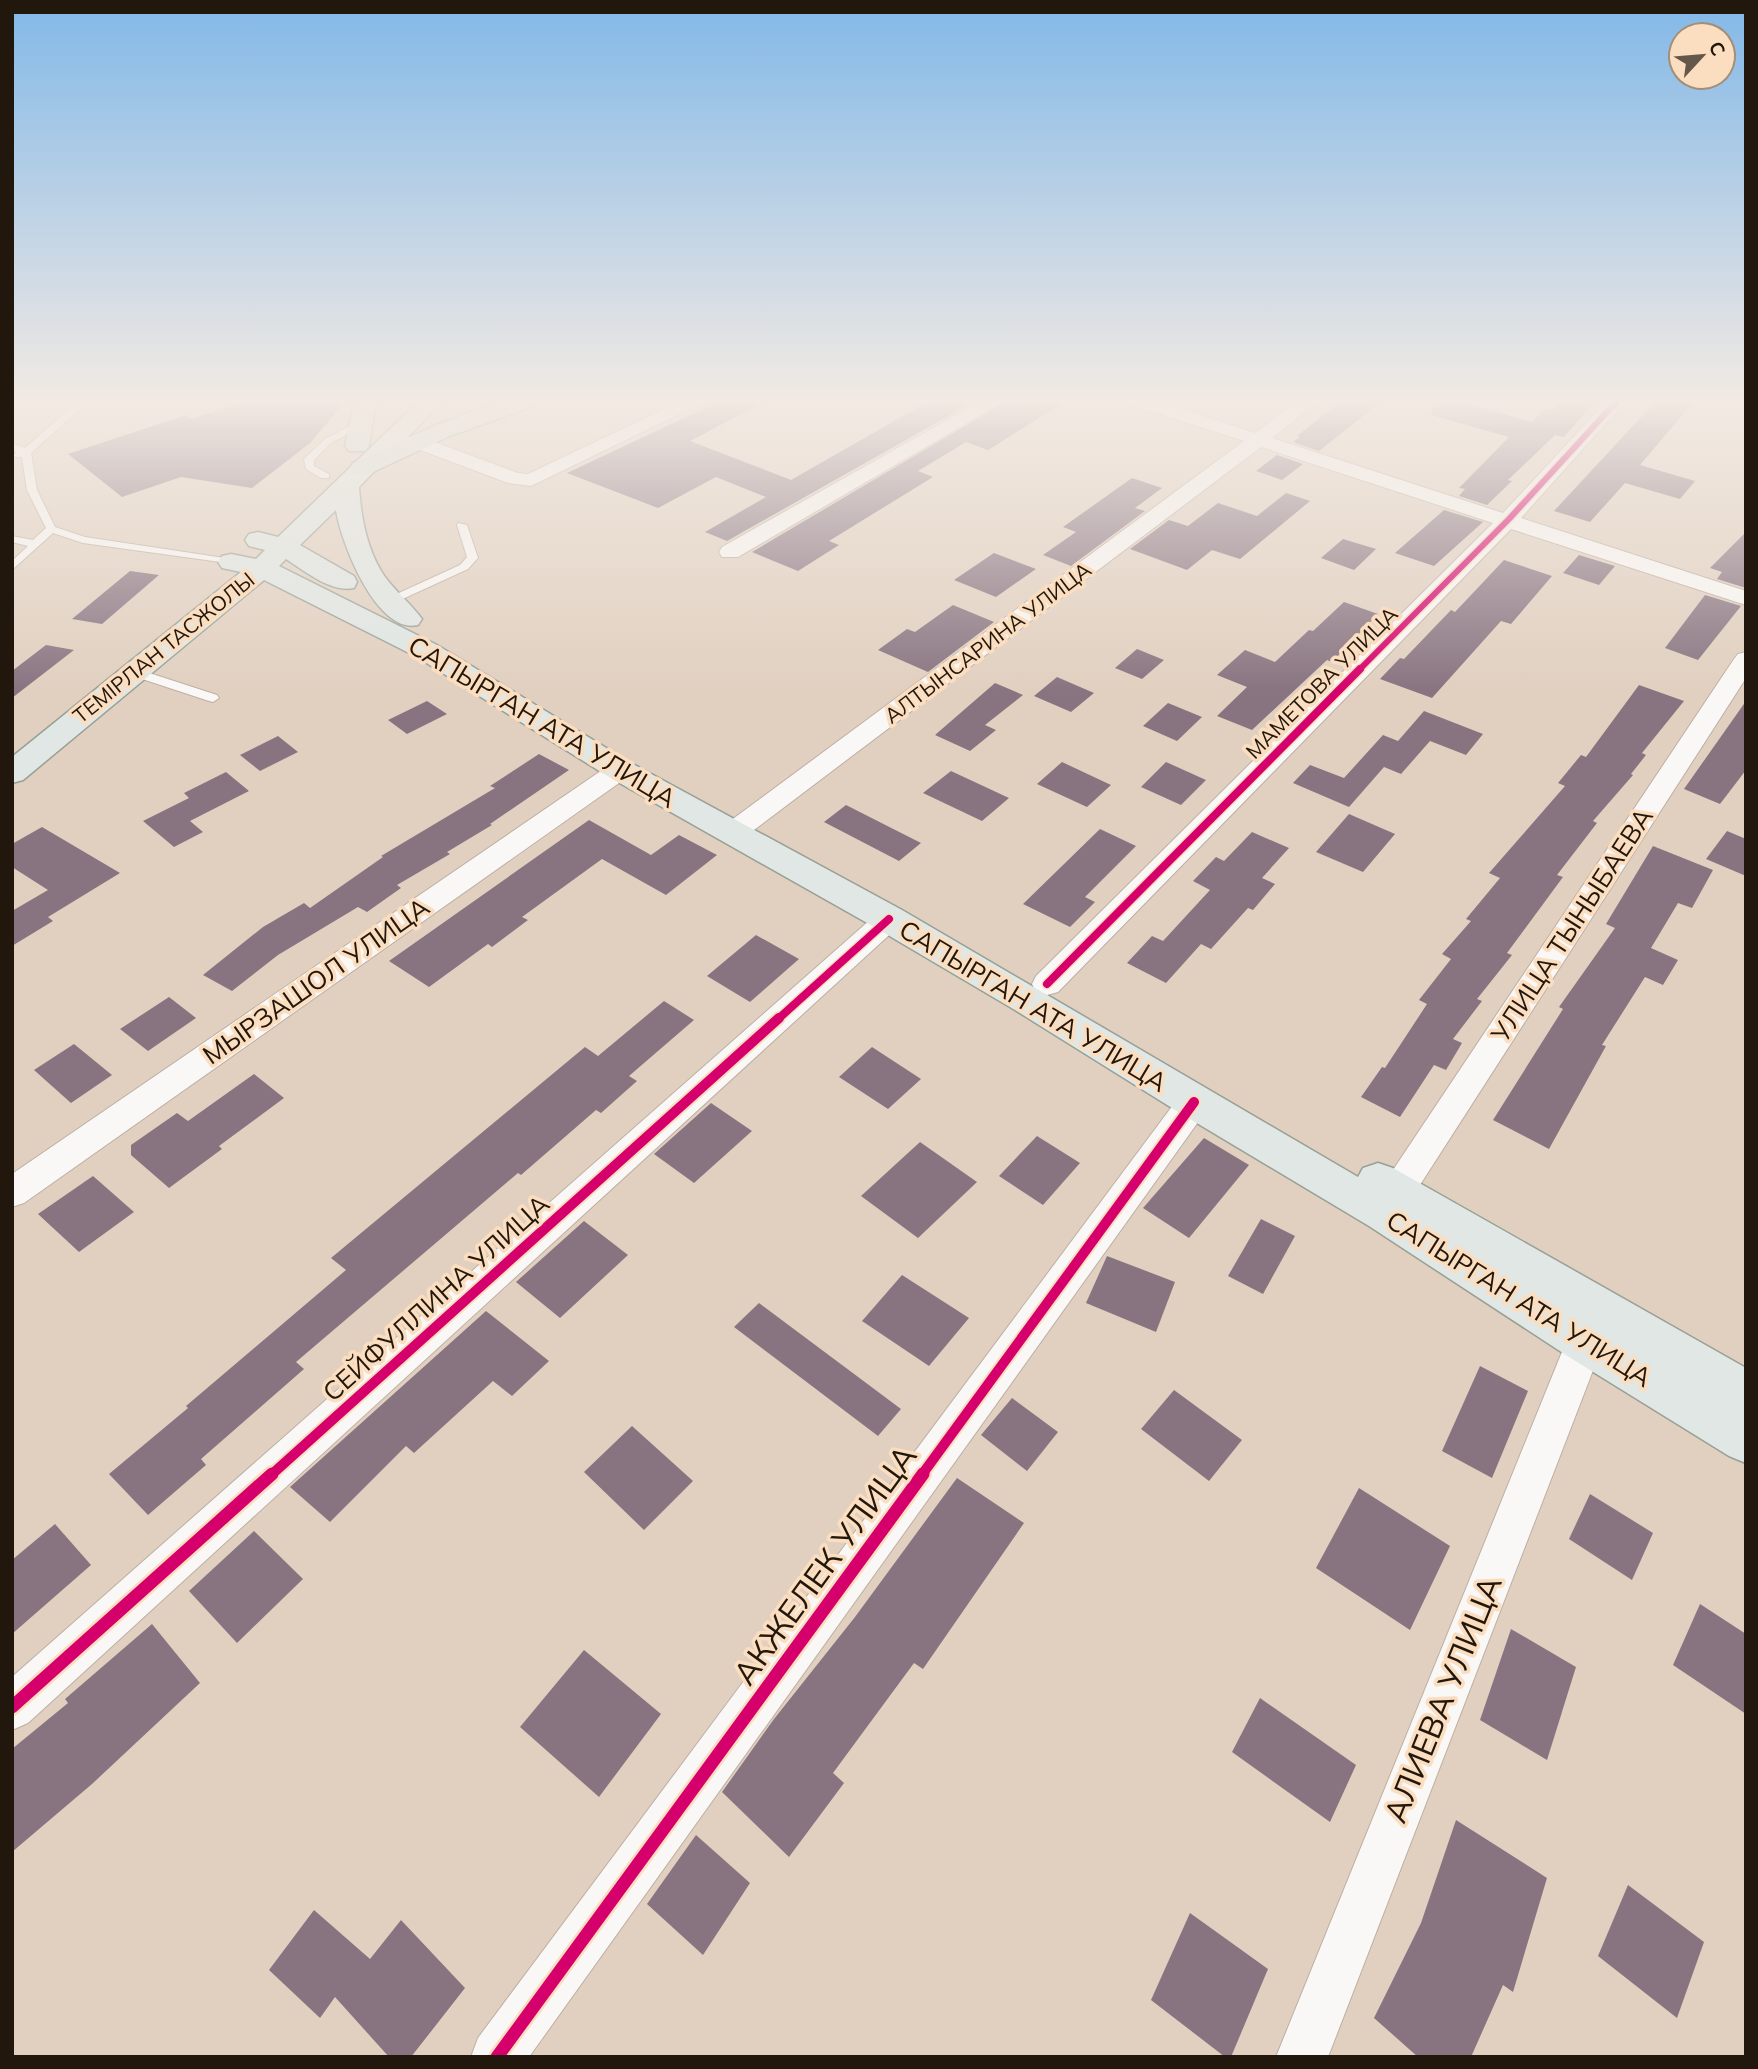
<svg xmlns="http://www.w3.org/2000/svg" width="1758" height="2069" font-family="Mulish,sans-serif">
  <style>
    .building { fill: #887481 }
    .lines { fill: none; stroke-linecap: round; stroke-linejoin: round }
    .service-casing { stroke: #bcafa3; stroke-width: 2 }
    .minor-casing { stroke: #bcafa3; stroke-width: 2 }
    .primary-casing { stroke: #98a096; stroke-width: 3 }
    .trunk-casing { stroke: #98a096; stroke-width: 3 }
    .service { fill: #faf8f6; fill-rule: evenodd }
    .minor { fill: #faf8f6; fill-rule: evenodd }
    .primary { fill: #e0e7e4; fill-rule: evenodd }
    .trunk { fill: #d8e1de; fill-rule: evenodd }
    .cycleway-far3-casing { stroke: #fbddc0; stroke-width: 9 }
    .cycleway-far2-casing { stroke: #fbddc0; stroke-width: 11 }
    .cycleway-far1-casing { stroke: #fbddc0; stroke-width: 14 }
    .cycleway-casing { stroke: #fbddc0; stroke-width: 18 }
    .cycleway-far3 { stroke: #d6006c; stroke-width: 6 }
    .cycleway-far2 { stroke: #d6006c; stroke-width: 8 }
    .cycleway-far1 { stroke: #d6006c; stroke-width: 10 }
    .cycleway { stroke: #d6006c; stroke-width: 13 }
    .labels { text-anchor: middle; stroke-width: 7; stroke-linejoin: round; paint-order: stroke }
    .far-street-label { font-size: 21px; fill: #21170c; stroke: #fbddc0 }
    .street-label { font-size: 26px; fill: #21170c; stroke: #fbddc0 }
    .near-street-label { font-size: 32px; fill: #21170c; stroke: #fbddc0 }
  </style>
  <rect width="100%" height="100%" fill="#e1d0c0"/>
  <g class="building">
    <path d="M246,401H346L310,443L252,488L181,477L122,497L68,454L186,415L191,419Z"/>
    <path d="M720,401H766L690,441L791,480L929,401H975L727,541L705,532L766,497L716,477L658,508L567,473Z"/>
    <path d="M1007,401H1066L988,450L966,442L918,471L933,477L829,541L839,545L798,571L752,552Z"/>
    <path d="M1341,401H1382L1319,451L1293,442L1300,437L1297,436Z"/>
    <path d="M1435,401H1459L1532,422L1546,408L1552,410L1561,401H1596L1564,437L1555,435L1508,480L1512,481L1487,505L1459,496L1465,489L1459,488L1509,437L1431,415Z"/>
    <path d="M1656,401H1694L1640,465L1695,481L1680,499L1625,483L1590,522L1554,511Z"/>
    <path d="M1277,455L1303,464L1282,480L1256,471Z"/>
    <path d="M1132,478L1162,488L1135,508L1145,511L1071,566L1043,555L1076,532L1063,527Z"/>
    <path d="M1286,493L1310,501L1240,559L1212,550L1187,570L1130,549L1169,520L1188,526L1218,503L1257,516Z"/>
    <path d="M1444,510L1483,522L1434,566L1395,553Z"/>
    <path d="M1746,532V588L1717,579L1722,572L1710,568Z"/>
    <path d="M1343,539L1376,549L1354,570L1321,558Z"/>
    <path d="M994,553L1036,569L996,597L954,580Z"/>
    <path d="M1579,555L1615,566L1599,585L1563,573Z"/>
    <path d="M1504,560L1552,576L1511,624L1501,621L1432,698L1380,679L1400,658L1404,659L1451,610L1455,612Z"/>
    <path d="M130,571L159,575L102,624L72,619Z"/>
    <path d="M1705,595L1741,606L1698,660L1665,648Z"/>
    <path d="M1344,602L1378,614L1332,662L1327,660L1252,730L1217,716L1247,687L1217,675L1245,650L1275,662L1309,630L1313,631Z"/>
    <path d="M953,605L994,622L928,672L878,650L907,629L915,632Z"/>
    <path d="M46,645L74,650L12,698V671Z"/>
    <path d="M1137,649L1164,660L1142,679L1115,668Z"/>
    <path d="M1057,677L1094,693L1071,712L1034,696Z"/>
    <path d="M995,683L1023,695L985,725L996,730L970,751L935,735Z"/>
    <path d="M1639,685L1684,701L1642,753L1646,755L1631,774L1633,775L1593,821L1597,823L1557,875L1563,877L1507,953L1512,955L1477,999L1482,1001L1453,1039L1462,1043L1446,1070L1434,1065L1400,1117L1361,1097L1382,1067L1385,1068L1427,1004L1419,1000L1451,959L1442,954L1471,921L1466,919L1500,878L1489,873L1565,786L1558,783L1581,755L1586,757Z"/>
    <path d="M427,701L447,714L407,734L388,720Z"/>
    <path d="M1746,701V770L1720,804L1684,789Z"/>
    <path d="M1168,703L1202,717L1177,741L1143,726Z"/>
    <path d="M1424,711L1483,734L1466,755L1430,741L1401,774L1384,767L1349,807L1293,783L1310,765L1344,778L1383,735L1398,741Z"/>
    <path d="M278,736L298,752L260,771L240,755Z"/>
    <path d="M539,754L569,770L490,824L492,825L447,852L450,854L397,885L401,888L367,912L358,907L278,955L232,991L203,975L263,927L304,903L310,908L383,857L381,856L495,788L490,786Z"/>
    <path d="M1062,762L1111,785L1087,807L1037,784Z"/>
    <path d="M1166,762L1206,780L1181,805L1141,787Z"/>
    <path d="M951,771L1009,798L982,821L923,793Z"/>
    <path d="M226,772L249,791L190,821L203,832L174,847L143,821L189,798L184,793Z"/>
    <path d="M846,805L921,843L899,861L824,822Z"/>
    <path d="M1349,814L1395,834L1363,872L1316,852Z"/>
    <path d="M589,820L651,855L679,835L717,855L666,895L602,859L522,917L528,920L492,947L488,944L429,987L389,961Z"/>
    <path d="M42,827L120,873L48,917L53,921L12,946V911L48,890L12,867V844Z"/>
    <path d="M1100,829L1136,846L1085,897L1095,902L1070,927L1023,904Z"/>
    <path d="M1727,831L1746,839V876L1706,859Z"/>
    <path d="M1252,832L1289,848L1262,878L1275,884L1253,910L1248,908L1211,949L1201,944L1166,983L1127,963L1152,936L1163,941L1210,890L1193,881L1216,857L1224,861Z"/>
    <path d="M1653,846L1713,870L1692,908L1678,903L1651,948L1678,960L1663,985L1645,977L1602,1045L1606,1046L1549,1149L1493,1120L1563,1009L1559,1007L1615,928L1606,924Z"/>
    <path d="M756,935L799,959L750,1002L707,976Z"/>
    <path d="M169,997L196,1018L148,1051L120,1029Z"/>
    <path d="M664,1001L694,1020L629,1076L637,1081L601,1113L596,1110L521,1175L518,1173L296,1362L304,1369L201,1459L206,1465L148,1515L109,1474L188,1408L186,1406L346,1270L331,1258L585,1047L598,1056Z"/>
    <path d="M74,1044L112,1075L71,1103L34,1070Z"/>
    <path d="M872,1047L921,1079L888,1109L839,1077Z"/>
    <path d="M254,1074L284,1098L219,1146L222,1149L169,1188L131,1155V1145L177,1113L188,1121Z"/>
    <path d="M711,1103L752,1131L694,1183L654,1154Z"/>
    <path d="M1037,1136L1080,1163L1043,1205L999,1176Z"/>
    <path d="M1204,1138L1249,1165L1189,1238L1143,1208Z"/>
    <path d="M920,1142L977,1182L918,1238L861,1196Z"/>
    <path d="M93,1176L134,1212L79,1252L38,1214Z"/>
    <path d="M1261,1219L1295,1236L1263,1294L1228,1276Z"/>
    <path d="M584,1221L628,1255L560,1318L516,1282Z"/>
    <path d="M1107,1256L1175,1282L1156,1332L1086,1303Z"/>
    <path d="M902,1275L969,1318L929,1366L862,1321Z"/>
    <path d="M759,1303L901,1409L878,1436L734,1327Z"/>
    <path d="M486,1311L549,1361L512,1396L493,1381L414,1453L406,1446L330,1522L290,1487Z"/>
    <path d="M1480,1366L1528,1391L1492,1478L1442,1451Z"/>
    <path d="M1174,1390L1242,1440L1209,1481L1141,1429Z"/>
    <path d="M1012,1398L1058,1432L1027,1471L981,1435Z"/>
    <path d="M632,1426L693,1481L644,1530L584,1472Z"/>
    <path d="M957,1478L1024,1523L923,1669L914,1663L833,1773L844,1783L789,1857L722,1792L774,1719L855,1617Z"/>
    <path d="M1359,1488L1450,1546L1410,1630L1316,1568Z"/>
    <path d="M1590,1494L1653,1533L1632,1580L1569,1539Z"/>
    <path d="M55,1524L91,1565L12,1634V1560Z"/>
    <path d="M254,1531L303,1579L237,1643L189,1591Z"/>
    <path d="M1700,1604L1746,1634V1714L1673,1665Z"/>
    <path d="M152,1624L200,1683L92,1784L12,1852V1749L68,1703L65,1699Z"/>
    <path d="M1511,1629L1576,1667L1547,1760L1480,1720Z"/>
    <path d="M584,1650L661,1714L599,1797L520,1727Z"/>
    <path d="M1260,1698L1356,1765L1330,1822L1232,1752Z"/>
    <path d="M1456,1820L1547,1878L1513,1992L1503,1985L1471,2057H1418L1374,2018L1421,1923Z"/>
    <path d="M696,1835L750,1883L703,1955L647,1904Z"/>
    <path d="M1628,1885L1704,1942L1677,2018L1598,1956Z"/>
    <path d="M314,1910L370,1959L401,1920L465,1988L411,2057H389L335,1997L320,2018L269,1970Z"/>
    <path d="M1190,1913L1268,1969L1231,2057H1225L1151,2000Z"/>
  </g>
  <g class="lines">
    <defs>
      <g id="service">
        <path d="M79,401H89L31,453L37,490L55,527L85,537L231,559L236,562L235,564L83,543L53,533L12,570V561L28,546L12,542V536L33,540L46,528L27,490L22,457H15L13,455L17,452L12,450V443L25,448Z"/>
        <path d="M358,422L366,424L331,443L314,460V466L329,474V478H321L306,469L304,459L325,439Z"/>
        <path d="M458,523L467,525L478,558L468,569L396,602H388V598L460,565L467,557L457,525Z"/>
        <path d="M134,668L217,695L219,698L213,702L209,701L130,675V669Z"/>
      </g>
      <g id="minor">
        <path d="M681,401H706L531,486L508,483L407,445L404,441L407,437H421L518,473L528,474Z"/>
        <path d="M981,401H1004L738,557H722L719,552L722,547Z"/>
        <path d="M1129,401H1158L1255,433L1298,401H1319L1272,438L1503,513L1607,401H1626L1521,518L1746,591V605L1511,529L1058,992L1047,995L1036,992L1032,984L1036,976L1493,523L1261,447L742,839L732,842L722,839L718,833L722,827L1244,441L1132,405Z"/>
        <path d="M1746,652V678L1409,1202L1397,1206L1385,1202L1380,1192L1385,1182L1734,659L1738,654Z"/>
        <path d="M620,762L629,764L633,770L629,776L24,1203L12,1207V1174L611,764Z"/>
        <path d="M889,909L899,912L904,919L899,926L28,1723L12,1730V1677L879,912Z"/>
        <path d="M1194,1089L1206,1093L1210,1102L1206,1111L529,2057H471L478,2038L1182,1093Z"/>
        <path d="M1585,1325L1598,1330L1604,1342L1328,2057H1276L1566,1342L1572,1330Z"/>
      </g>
      <path id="primary" d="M419,401H443L359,487C361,518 367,551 385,577C396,592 411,604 422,619L418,625C377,635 341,543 336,510L300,545L354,576L357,582L354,588C331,593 305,571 286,559L279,566L437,645L631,763L902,910L1358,1177L1363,1168L1378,1163L1393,1168L1746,1368V1463L1729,1456L1569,1357L1369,1226L1180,1113L1015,1010L876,928L609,777L417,657L264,580L23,780L12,783V757L241,572L222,568L218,562L222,556L231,554L256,559L265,550L249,546L245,540L249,534L258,532L278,537Z"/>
      <g id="trunk">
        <path d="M354,401H376L369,446L365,451H349L345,446Z"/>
        <path d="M502,401H537L534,406L450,436L371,473L362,475L353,473L350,468L353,463L434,426Z"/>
      </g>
    </defs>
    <use href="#service" class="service-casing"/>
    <use href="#minor" class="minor-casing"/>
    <use href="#primary" class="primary-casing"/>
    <use href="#trunk" class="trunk-casing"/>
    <use href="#service" class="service"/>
    <use href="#minor" class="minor"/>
    <use href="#primary" class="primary"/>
    <use href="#trunk" class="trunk"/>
    <defs>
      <path id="cycleway-far3" d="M1359,670L1509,519L1617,401"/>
      <g id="cycleway-far2">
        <path d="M1047,984L1360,669"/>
        <path d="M777,1020L889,919"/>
      </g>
      <g id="cycleway-far1">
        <path d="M270,1476L779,1018"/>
        <path d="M921,1476L1194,1102"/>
      </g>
      <g id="cycleway">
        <path d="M12,1707L272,1474"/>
        <path d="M497,2057L923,1474"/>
      </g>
    </defs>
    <use href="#cycleway-far3" class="cycleway-far3-casing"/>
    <use href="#cycleway-far2" class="cycleway-far2-casing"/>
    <use href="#cycleway-far1" class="cycleway-far1-casing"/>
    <use href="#cycleway" class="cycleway-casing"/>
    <use href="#cycleway-far3" class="cycleway-far3"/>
    <use href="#cycleway-far2" class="cycleway-far2"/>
    <use href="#cycleway-far1" class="cycleway-far1"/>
    <use href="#cycleway" class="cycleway"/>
  </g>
  <linearGradient id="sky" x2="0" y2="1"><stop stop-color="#82b8e8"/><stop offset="0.58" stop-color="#f2eae3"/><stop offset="1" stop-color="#f2eae3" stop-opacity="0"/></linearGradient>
  <rect width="1758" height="691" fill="url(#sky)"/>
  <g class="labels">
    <g class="far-street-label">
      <text transform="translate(988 643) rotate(-37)" y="7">АЛТЫНСАРИНА УЛИЦА</text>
      <text transform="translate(164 648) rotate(-39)" y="7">ТЕМІРЛАН ТАСЖОЛЫ</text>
      <text transform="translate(1322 683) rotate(-45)" y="7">МАМЕТОВА УЛИЦА</text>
    </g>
    <g class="street-label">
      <text transform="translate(542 722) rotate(31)" y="9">САПЫРГАН АТА УЛИЦА</text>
      <text transform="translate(1572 925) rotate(-57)" y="9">УЛИЦА ТЫНЫБАЕВА</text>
      <text transform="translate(316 981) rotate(-35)" y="9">МЫРЗАШОЛ УЛИЦА</text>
      <text transform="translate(1033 1006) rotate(31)" y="9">САПЫРГАН АТА УЛИЦА</text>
      <text transform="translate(436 1298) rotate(-42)" y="9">СЕЙФУЛЛИНА УЛИЦА</text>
      <text transform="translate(1519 1299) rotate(32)" y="9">САПЫРГАН АТА УЛИЦА</text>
    </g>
    <g class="near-street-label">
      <text transform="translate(825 1565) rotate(-54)" y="11">АКЖЕЛЕК УЛИЦА</text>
      <text transform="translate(1443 1699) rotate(-68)" y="11">АЛИЕВА УЛИЦА</text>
    </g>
  </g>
  <rect width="1758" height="2069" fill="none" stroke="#21170c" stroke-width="28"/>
  <g transform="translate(1702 56) rotate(64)"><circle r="33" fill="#fbddc0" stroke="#a48e78" stroke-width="2"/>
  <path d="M0-5L12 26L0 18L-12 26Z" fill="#64584b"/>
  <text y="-10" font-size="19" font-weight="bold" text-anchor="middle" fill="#21170c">С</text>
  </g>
</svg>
